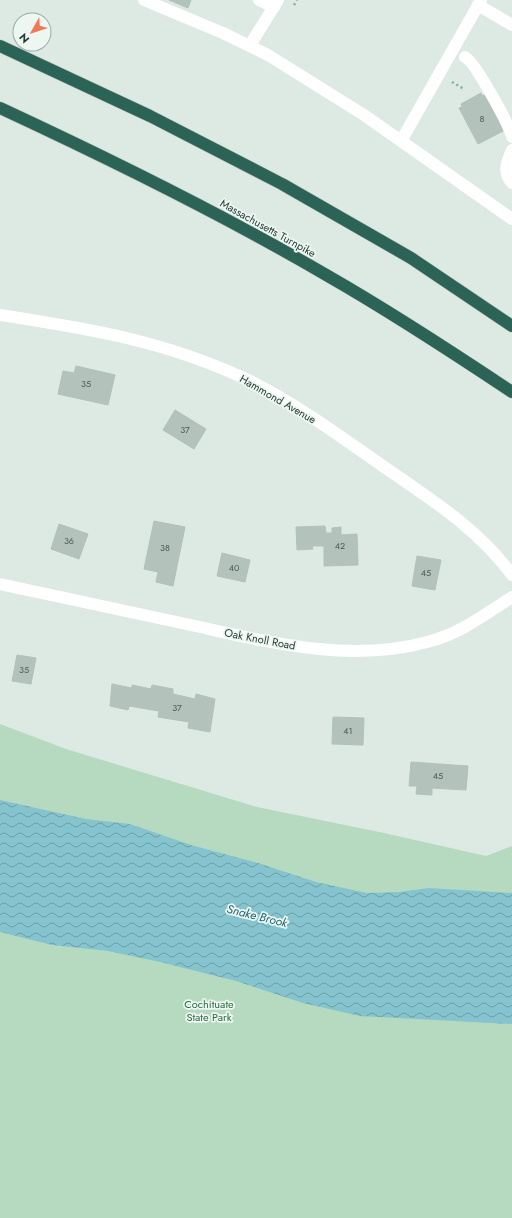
<svg xmlns="http://www.w3.org/2000/svg" width="512" height="1218" font-family="Jost,sans-serif">
  <style>
    .park { fill: #b6dabf }
    .water { fill: url(#water-waves) }
    .building { fill: #b3c3bc; stroke: #b0c2ba }
    .lines { fill: none; stroke-linecap: round; stroke-linejoin: round }
    .highway-casing { stroke: #bcc3c1; stroke-width: 13 }
    .path { stroke: #7eac9d; stroke-width: 2.5; stroke-dasharray: 2 3; stroke-linecap: butt }
    .minor { stroke: #fff; stroke-width: 12 }
    .highway { stroke: #2c6357; stroke-width: 12 }
    .labels { text-anchor: middle; stroke-width: 3.5; stroke-linejoin: round; paint-order: stroke }
    .number-label { font-size: 9px; fill: #445b54 }
    .street-label { font-size: 11px; fill: #1f3831; stroke: #edf6f1 }
    .park-label { font-size: 11px; fill: #2a6d44; stroke: #edf6f1 }
    .water-label { font-size: 12px; font-style: italic; fill: #1b6472; stroke: #edf6f1 }
  </style>
  <defs>
    <pattern id="water-waves" width="16" height="10" patternUnits="userSpaceOnUse"><rect width="16" height="10" fill="#85c4ce"/><path d="M0 5q4-4 8 0t8 0" fill="none" stroke="#6ca0a8"/></pattern>
  </defs>
  <rect width="100%" height="100%" fill="#dde9e3"/>
  <path class="park" d="M0,724L66,749L257,807L384,833L486,856L512,846V1218H0Z"/>
  <path class="water" d="M0,800L86,819L130,824L191,845L258,863L316,882L367,893L399,892L429,888L512,893V1024L360,1016L303,1003L236,981L160,962L108,951L52,945L0,932Z"/>
  <g class="building">
    <path d="M169,0H191L188,8Z"/>
    <path d="M481,93L482,96L486,94L505,130L478,144L459,108L462,107L461,104Z"/>
    <path d="M76,366L115,375L108,405L58,394L63,371L74,373Z"/>
    <path d="M175,410L206,429L194,449L163,430Z"/>
    <path d="M154,521L185,527L173,586L156,582L158,572L144,569Z"/>
    <path d="M59,524L88,534L79,559L51,549Z"/>
    <path d="M325,526L326,533H332V528L341,527V535L357,534L358,565L324,566V546H312L313,549L297,550L296,527Z"/>
    <path d="M222,553L250,560L245,582L217,576Z"/>
    <path d="M417,556L441,560L435,590L412,586Z"/>
    <path d="M17,655L36,658L31,684L12,681Z"/>
    <path d="M112,684L132,688V685L151,689L152,685L173,689V694L195,699L196,694L215,699L210,732L188,728L189,722L158,717L159,711L129,706L128,710L110,706Z"/>
    <path d="M333,717L364,718L363,745L332,744Z"/>
    <path d="M411,762L468,766L466,790L432,788V795L416,794L417,786H409Z"/>
  </g>
  <g class="lines">
    <defs>
      <g id="highway">
        <path d="M0,46L150,116L282,184L411,258L512,326"/>
        <path d="M0,108C112,160 222,214 328,276C391,312 452,352 512,392"/>
      </g>
    </defs>
    <use href="#highway" class="highway-casing"/>
    <g class="path">
      <path d="M294,5L297,0"/>
      <path d="M452,82L464,89"/>
    </g>
    <g class="minor">
      <path d="M144,0L223,33L268,55L364,115L512,219"/>
      <path d="M259,0L274,7"/>
      <path d="M478,5L512,25"/>
      <path d="M250,45L278,0"/>
      <path d="M465,57C475,62 509,124 512,137"/>
      <path d="M401,141L481,0"/>
      <path d="M512,150C507,162 502,172 512,183"/>
      <path d="M0,315C90,329 167,341 250,381C300,406 345,440 390,471C434,501 480,531 512,575"/>
      <path d="M0,584C62,597 124,611 186,624C265,641 347,664 427,642C460,634 484,615 512,597"/>
    </g>
    <use href="#highway" class="highway"/>
  </g>
  <g class="labels">
    <g class="number-label">
      <text x="482" y="122">8</text>
      <text x="86" y="387">35</text>
      <text x="185" y="433">37</text>
      <text x="69" y="544">36</text>
      <text x="340" y="549">42</text>
      <text x="165" y="551">38</text>
      <text x="234" y="571">40</text>
      <text x="426" y="576">45</text>
      <text x="24" y="673">35</text>
      <text x="177" y="711">37</text>
      <text x="348" y="734">41</text>
      <text x="438" y="779">45</text>
    </g>
    <g class="street-label">
      <text transform="translate(268 228) rotate(29)" y="4">Massachusetts Turnpike</text>
      <text transform="translate(278 399) rotate(30)" y="4">Hammond Avenue</text>
      <text transform="translate(260 639) rotate(11)" y="4">Oak Knoll Road</text>
    </g>
    <g class="park-label">
      <text x="209" y="1008">Cochituate<tspan x="209" dy="13">State Park</tspan></text>
    </g>
    <g class="water-label">
      <text transform="translate(257 916) rotate(14)" y="4">Snake Brook</text>
    </g>
  </g>
  <g transform="translate(32 32) rotate(231)"><circle r="19" fill="#edf6f1" stroke="#9baaa4"/>
  <path d="M0-3L7 15L0 10L-7 15Z" fill="#ef7954"/>
  <text y="-6" font-size="11" font-weight="bold" text-anchor="middle" fill="#1f3831">N</text>
  </g>
</svg>
